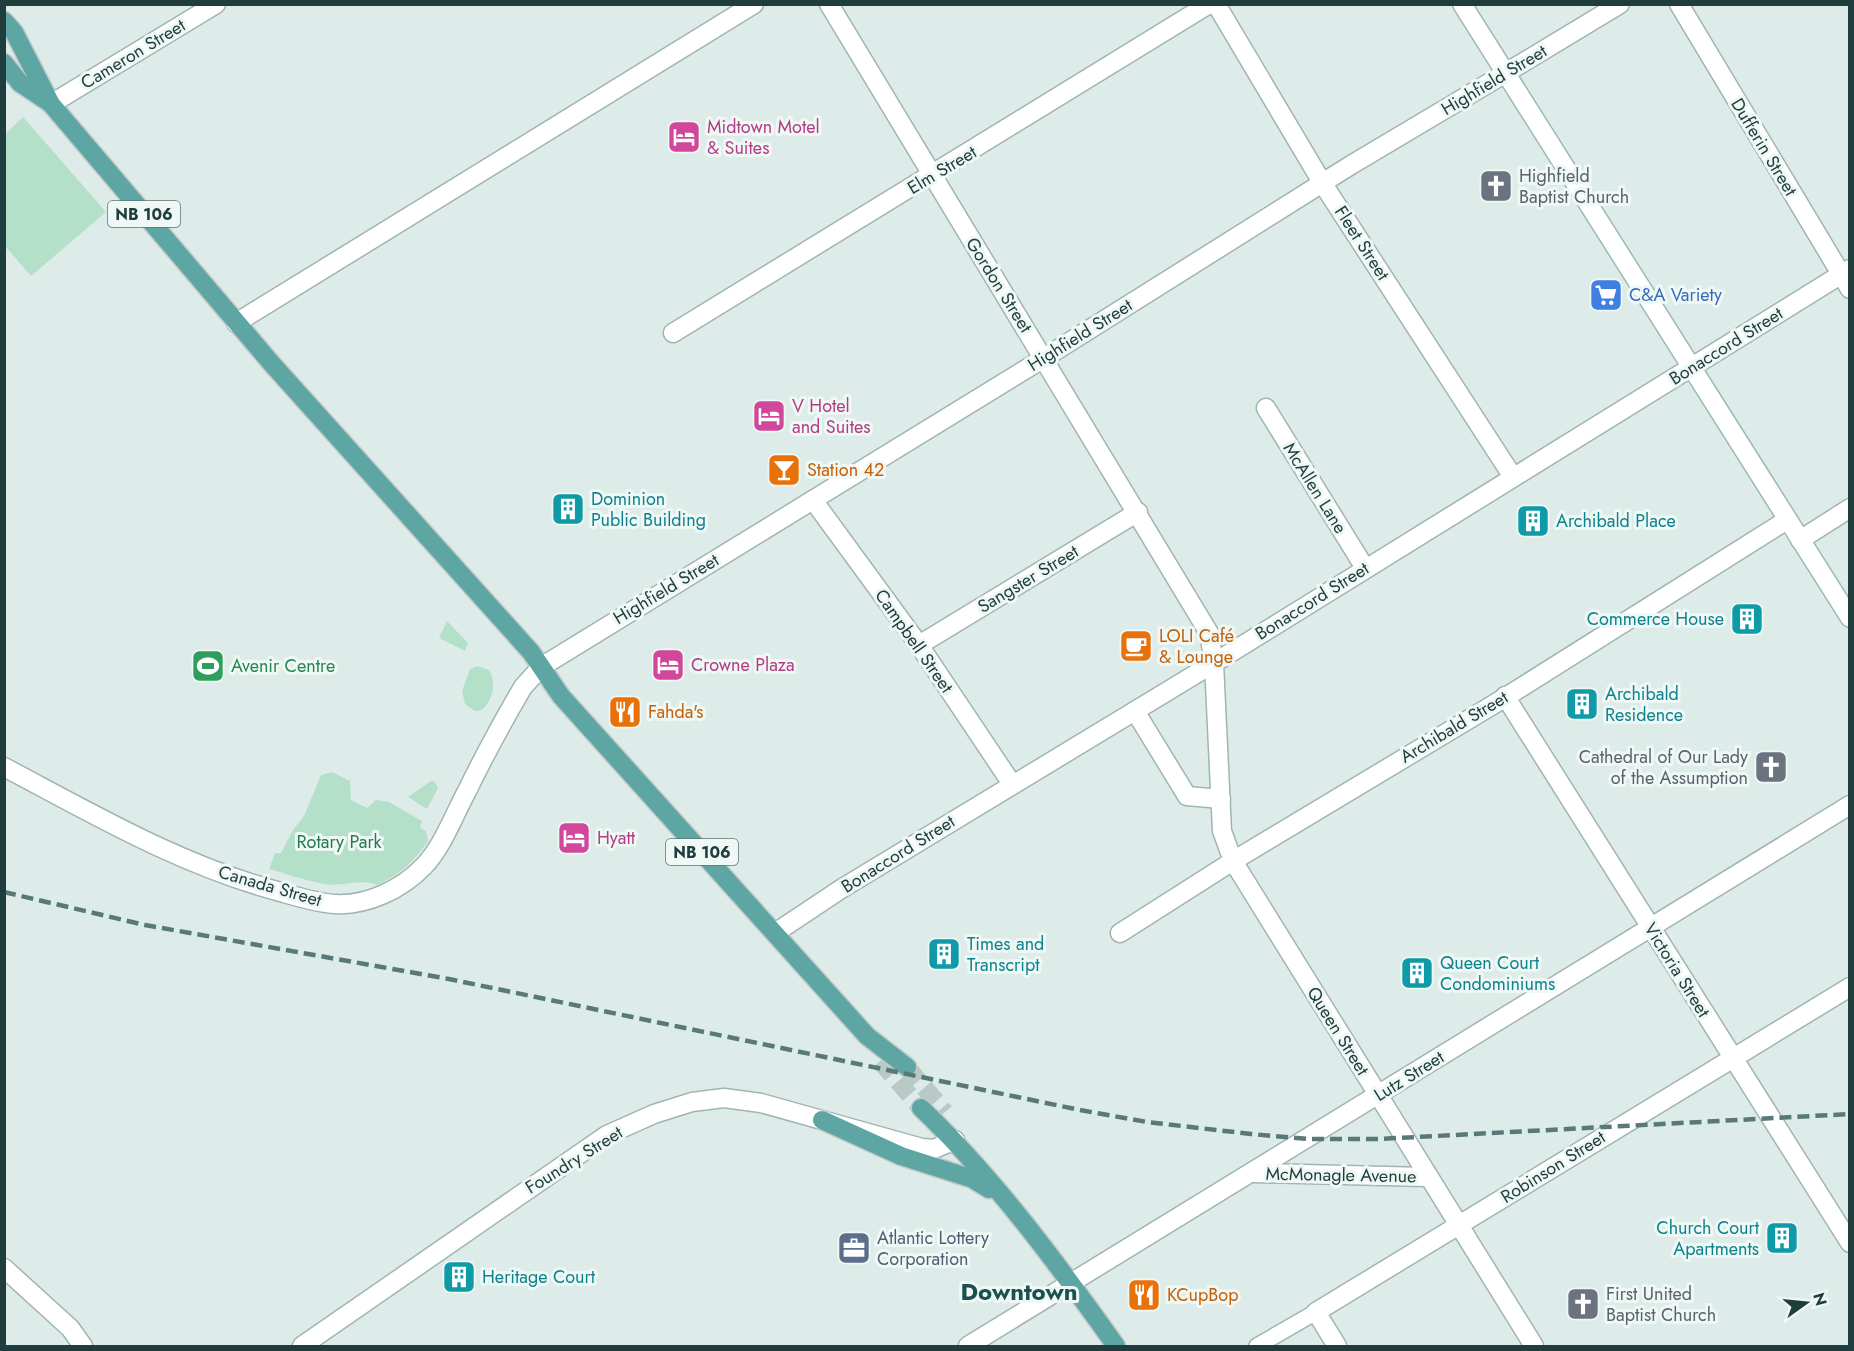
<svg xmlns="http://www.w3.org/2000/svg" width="1854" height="1351" font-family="Jost,sans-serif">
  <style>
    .green { fill: #b4e0ca }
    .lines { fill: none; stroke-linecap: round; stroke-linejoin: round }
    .primary-tunnel { stroke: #b8c9c6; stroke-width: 18; stroke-dasharray: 18 9; stroke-linecap: butt }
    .pedestrian-casing { stroke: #a1b4b2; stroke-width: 18 }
    .minor-casing { stroke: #a1b4b2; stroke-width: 21 }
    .tertiary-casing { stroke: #a1b4b2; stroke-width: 21 }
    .secondary-casing { stroke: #9cb9b5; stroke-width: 21 }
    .primary-casing { stroke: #c0c9c8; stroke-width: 21 }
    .pedestrian { stroke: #fff; stroke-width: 15 }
    .minor { stroke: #fff; stroke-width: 18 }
    .tertiary { stroke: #fff; stroke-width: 18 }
    .secondary { stroke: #fff; stroke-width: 18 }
    .primary { stroke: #5ea6a4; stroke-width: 18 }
    .rail { stroke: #587978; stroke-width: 4.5; stroke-dasharray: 12 6; stroke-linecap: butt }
    .labels { text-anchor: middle; stroke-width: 6; stroke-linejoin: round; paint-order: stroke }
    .shield { fill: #eff8f5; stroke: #5d7574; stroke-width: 1.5 }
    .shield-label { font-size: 16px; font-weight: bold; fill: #1e3d3c }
    .street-label { font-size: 18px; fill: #1e3d3c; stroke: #eff8f5 }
    .hotel-label { font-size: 18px; fill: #b23c85; stroke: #eff8f5; text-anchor: start }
    .worship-label { font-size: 18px; fill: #5b616d; stroke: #eff8f5; text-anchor: start }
    .shop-label { font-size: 18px; fill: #366cbe; stroke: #eff8f5; text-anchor: start }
    .food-label { font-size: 18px; fill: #c56008; stroke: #eff8f5; text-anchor: start }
    .culture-label { font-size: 18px; fill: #0d838f; stroke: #eff8f5; text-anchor: start }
    .leisure-label { font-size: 18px; fill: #27864d; stroke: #eff8f5; text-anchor: start }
    .park-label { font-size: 18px; fill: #247857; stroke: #eff8f5 }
    .service-label { font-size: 18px; fill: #4e5e75; stroke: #eff8f5; text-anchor: start }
    .district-label { font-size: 24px; font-weight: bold; fill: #185150; stroke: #eff8f5 }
  </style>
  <rect width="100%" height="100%" fill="#deece9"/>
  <g class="green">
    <path d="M23,117L106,212L31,276L4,245L5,134Z"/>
    <path d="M447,621L468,643L465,651L439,638Z"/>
    <path d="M477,666L489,670C497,685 493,698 482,710L475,711L465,704L462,691L470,669Z"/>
    <path d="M332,772L350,781L351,800L367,808L376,800L389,802L422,821L420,828L426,831L428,841C415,861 399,875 377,885C361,878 343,887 325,884C306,881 287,874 269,869L275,853H281L293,830L304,816L321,775Z"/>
    <path d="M431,781L435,782L438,788L427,809L408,797Z"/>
  </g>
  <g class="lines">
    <g class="primary-tunnel">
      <path d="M880,1061L921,1108"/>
      <path d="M907,1067L945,1112"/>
    </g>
    <defs>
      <path id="pedestrian" d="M1257,1346L1316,1312"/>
      <g id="minor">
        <path d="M829,4L1209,633L1214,663L1222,831L1233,861L1534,1346"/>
        <path d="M1216,4L1323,184L1513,477"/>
        <path d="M1679,4L1850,289"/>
        <path d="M1504,74L1620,4"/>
        <path d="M51,104L216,4"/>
        <path d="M236,323L754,4"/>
        <path d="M673,333L1209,4"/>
        <path d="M1266,408L1365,568"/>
        <path d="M813,500L919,645L1012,784"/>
        <path d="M1800,540L1850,508"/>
        <path d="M919,645L1138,512"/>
        <path d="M1505,696L1850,1243"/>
        <path d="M1135,711L1187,796L1221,799"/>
        <path d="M775,933L841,889L1214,663L1850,269"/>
        <path d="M1120,933L1233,861L1501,700L1787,520"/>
        <path d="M1254,1173L1428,1177"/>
        <path d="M1337,1346L1316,1312L1850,987"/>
      </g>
      <g id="tertiary">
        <path d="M4,767C93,814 180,865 277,891C295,896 316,903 335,904C367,906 402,889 424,866C443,846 454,815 467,791C484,756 503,721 523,687L541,667L1044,358L1351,165L1504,74"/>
        <path d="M4,1268L70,1328L83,1346"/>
        <path d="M302,1346L607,1135L654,1114L692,1102L724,1098L761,1103L922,1148L934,1149L955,1140"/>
        <path d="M968,1346L1850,805"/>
      </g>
      <path id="secondary" d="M1462,4L1850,618"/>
      <g id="primary">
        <path d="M4,21L14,32L51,104L272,364L531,652L561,696L867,1036L907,1067"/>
        <path d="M4,63L20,83L50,103"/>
        <path d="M921,1108C994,1178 1057,1263 1116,1346"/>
        <path d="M822,1120L901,1156L973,1179L989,1189"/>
      </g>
    </defs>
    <use href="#pedestrian" class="pedestrian-casing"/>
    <use href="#minor" class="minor-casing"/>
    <use href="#tertiary" class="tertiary-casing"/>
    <use href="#secondary" class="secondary-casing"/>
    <use href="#primary" class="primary-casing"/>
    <use href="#pedestrian" class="pedestrian"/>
    <use href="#minor" class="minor"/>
    <use href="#tertiary" class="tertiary"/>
    <use href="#secondary" class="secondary"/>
    <use href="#primary" class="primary"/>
    <path class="rail" d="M4,892L145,925L449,979L1080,1110L1147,1122L1251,1134L1309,1139H1379L1850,1114"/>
  </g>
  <defs>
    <symbol id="hotel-square" viewBox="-11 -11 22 22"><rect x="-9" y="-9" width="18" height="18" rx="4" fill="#d1479c" stroke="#eff8f5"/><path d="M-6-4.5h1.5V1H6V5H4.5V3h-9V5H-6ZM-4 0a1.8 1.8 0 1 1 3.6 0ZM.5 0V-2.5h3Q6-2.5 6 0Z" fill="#fff"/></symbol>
    <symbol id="church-square" viewBox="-11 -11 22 22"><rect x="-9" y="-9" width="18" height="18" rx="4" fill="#6b7280" stroke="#eff8f5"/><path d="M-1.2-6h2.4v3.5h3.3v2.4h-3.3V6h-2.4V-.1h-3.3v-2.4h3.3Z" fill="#fff"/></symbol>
    <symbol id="supermarket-square" viewBox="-11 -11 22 22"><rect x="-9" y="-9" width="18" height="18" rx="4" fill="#3f7fe0" stroke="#eff8f5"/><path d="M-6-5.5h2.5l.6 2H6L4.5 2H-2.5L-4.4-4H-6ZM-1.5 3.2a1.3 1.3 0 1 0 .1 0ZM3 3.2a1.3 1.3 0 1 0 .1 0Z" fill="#fff"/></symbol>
    <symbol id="bar-square" viewBox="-11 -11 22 22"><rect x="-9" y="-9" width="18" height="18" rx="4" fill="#e8710a" stroke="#eff8f5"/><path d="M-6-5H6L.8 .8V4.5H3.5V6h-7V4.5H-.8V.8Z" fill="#fff"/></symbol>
    <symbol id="building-square" viewBox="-11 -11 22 22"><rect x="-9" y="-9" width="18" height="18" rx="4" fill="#0f9aa8" stroke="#eff8f5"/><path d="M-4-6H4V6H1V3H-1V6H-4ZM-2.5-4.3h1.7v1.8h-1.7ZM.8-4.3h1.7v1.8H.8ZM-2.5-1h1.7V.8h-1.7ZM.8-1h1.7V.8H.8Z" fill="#fff"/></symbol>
    <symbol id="cafe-square" viewBox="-11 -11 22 22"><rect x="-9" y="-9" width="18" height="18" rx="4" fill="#e8710a" stroke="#eff8f5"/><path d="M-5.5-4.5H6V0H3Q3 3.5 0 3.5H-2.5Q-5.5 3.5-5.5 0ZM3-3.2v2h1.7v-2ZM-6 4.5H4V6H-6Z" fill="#fff"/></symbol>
    <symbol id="stadium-square" viewBox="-11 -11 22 22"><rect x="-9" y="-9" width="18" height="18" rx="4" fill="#2e9e5b" stroke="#eff8f5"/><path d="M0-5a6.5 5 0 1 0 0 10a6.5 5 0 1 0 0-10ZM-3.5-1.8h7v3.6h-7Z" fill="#fff"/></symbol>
    <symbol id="restaurant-square" viewBox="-11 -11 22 22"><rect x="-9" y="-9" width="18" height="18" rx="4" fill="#e8710a" stroke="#eff8f5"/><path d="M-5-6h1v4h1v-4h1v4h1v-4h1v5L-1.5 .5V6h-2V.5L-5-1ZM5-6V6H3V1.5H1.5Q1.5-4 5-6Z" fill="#fff"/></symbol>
    <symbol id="office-square" viewBox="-11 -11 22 22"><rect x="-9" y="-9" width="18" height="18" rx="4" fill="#5c6f8a" stroke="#eff8f5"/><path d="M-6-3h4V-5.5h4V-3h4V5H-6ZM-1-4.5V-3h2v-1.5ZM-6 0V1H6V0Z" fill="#fff"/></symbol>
  </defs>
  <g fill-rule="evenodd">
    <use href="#hotel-square" x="665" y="118" width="38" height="38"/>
    <use href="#church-square" x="1477" y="167" width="38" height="38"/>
    <use href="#supermarket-square" x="1587" y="276" width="38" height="38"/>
    <use href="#hotel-square" x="750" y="397" width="38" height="38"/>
    <use href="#bar-square" x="765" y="451" width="38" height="38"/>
    <use href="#building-square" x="549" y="490" width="38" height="38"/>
    <use href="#building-square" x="1514" y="502" width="38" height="38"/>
    <use href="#building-square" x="1728" y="600" width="38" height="38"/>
    <use href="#cafe-square" x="1117" y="627" width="38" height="38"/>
    <use href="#hotel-square" x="649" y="646" width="38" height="38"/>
    <use href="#stadium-square" x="189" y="647" width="38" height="38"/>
    <use href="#building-square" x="1563" y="685" width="38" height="38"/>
    <use href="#restaurant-square" x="606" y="693" width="38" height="38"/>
    <use href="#church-square" x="1752" y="748" width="38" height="38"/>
    <use href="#hotel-square" x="555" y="819" width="38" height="38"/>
    <use href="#building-square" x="925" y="935" width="38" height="38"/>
    <use href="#building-square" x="1398" y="954" width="38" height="38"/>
    <use href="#building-square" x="1763" y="1219" width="38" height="38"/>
    <use href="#office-square" x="835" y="1229" width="38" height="38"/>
    <use href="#building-square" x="440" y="1258" width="38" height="38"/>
    <use href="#restaurant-square" x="1125" y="1276" width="38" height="38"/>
    <use href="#church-square" x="1564" y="1285" width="38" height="38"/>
  </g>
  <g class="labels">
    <g class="shield">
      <rect x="108" y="201" width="72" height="26" rx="4.5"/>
      <rect x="666" y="839" width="72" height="26" rx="4.5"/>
    </g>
    <g class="shield-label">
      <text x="144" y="220">NB 106</text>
      <text x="702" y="858">NB 106</text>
    </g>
    <g class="street-label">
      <text transform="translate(133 54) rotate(-31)" y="6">Cameron Street</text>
      <text transform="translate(1494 80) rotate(-31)" y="6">Highfield Street</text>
      <text transform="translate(1764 147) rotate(59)" y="6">Dufferin Street</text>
      <text transform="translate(942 170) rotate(-31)" y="6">Elm Street</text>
      <text transform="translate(1362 243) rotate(57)" y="6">Fleet Street</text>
      <text transform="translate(999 285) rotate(58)" y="6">Gordon Street</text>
      <text transform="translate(1080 335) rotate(-32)" y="6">Highfield Street</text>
      <text transform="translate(1726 346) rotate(-32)" y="6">Bonaccord Street</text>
      <text transform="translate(1315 488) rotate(58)" y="6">McAllen Lane</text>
      <text transform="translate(1028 579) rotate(-31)" y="6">Sangster Street</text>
      <text transform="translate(666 589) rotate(-31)" y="6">Highfield Street</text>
      <text transform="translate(1312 601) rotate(-32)" y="6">Bonaccord Street</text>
      <text transform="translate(914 641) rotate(55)" y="6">Campbell Street</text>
      <text transform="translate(1454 727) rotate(-31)" y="6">Archibald Street</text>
      <text transform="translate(898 854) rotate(-32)" y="6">Bonaccord Street</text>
      <text transform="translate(270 886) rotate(16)" y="6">Canada Street</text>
      <text transform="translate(1677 970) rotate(58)" y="6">Victoria Street</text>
      <text transform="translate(1338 1031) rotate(58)" y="6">Queen Street</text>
      <text transform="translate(1409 1076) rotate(-32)" y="6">Lutz Street</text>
      <text transform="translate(574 1160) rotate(-32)" y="6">Foundry Street</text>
      <text transform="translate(1553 1167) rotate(-32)" y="6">Robinson Street</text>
      <text transform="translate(1341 1175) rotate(1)" y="6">McMonagle Avenue</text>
    </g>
    <g class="hotel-label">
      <text x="707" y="133">Midtown Motel<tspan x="707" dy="21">&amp; Suites</tspan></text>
      <text x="792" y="412">V Hotel<tspan x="792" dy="21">and Suites</tspan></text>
      <text x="691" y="671">Crowne Plaza</text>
      <text x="597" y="844">Hyatt</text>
    </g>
    <g class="worship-label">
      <text x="1519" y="182">Highfield<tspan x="1519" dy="21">Baptist Church</tspan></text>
      <text x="1748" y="763" text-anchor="end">Cathedral of Our Lady<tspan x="1748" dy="21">of the Assumption</tspan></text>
      <text x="1606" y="1300">First United<tspan x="1606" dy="21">Baptist Church</tspan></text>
    </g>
    <g class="shop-label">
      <text x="1629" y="301">C&amp;A Variety</text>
    </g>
    <g class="food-label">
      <text x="807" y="476">Station 42</text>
      <text x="1159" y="642">LOLI Café<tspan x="1159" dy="21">&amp; Lounge</tspan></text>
      <text x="648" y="718">Fahda's</text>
      <text x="1167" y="1301">KCupBop</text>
    </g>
    <g class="culture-label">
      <text x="591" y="505">Dominion<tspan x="591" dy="21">Public Building</tspan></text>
      <text x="1556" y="527">Archibald Place</text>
      <text x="1724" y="625" text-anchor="end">Commerce House</text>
      <text x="1605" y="700">Archibald<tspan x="1605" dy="21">Residence</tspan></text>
      <text x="967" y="950">Times and<tspan x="967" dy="21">Transcript</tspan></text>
      <text x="1440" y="969">Queen Court<tspan x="1440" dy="21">Condominiums</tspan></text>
      <text x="1759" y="1234" text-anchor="end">Church Court<tspan x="1759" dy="21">Apartments</tspan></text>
      <text x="482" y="1283">Heritage Court</text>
    </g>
    <g class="leisure-label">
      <text x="231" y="672">Avenir Centre</text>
    </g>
    <g class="park-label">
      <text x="339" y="848">Rotary Park</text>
    </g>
    <g class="service-label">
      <text x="877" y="1244">Atlantic Lottery<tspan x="877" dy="21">Corporation</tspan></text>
    </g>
    <g class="district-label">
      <text x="1019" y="1300">Downtown</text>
    </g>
  </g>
  <rect width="1854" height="1351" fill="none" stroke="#1e3d3c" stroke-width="12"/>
  <g transform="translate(1806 1303) rotate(75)" stroke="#eff8f5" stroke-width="4.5" paint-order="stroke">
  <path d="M0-4.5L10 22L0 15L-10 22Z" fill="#1e3d3c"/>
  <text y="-9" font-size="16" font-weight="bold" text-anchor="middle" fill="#1e3d3c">N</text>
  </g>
</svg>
